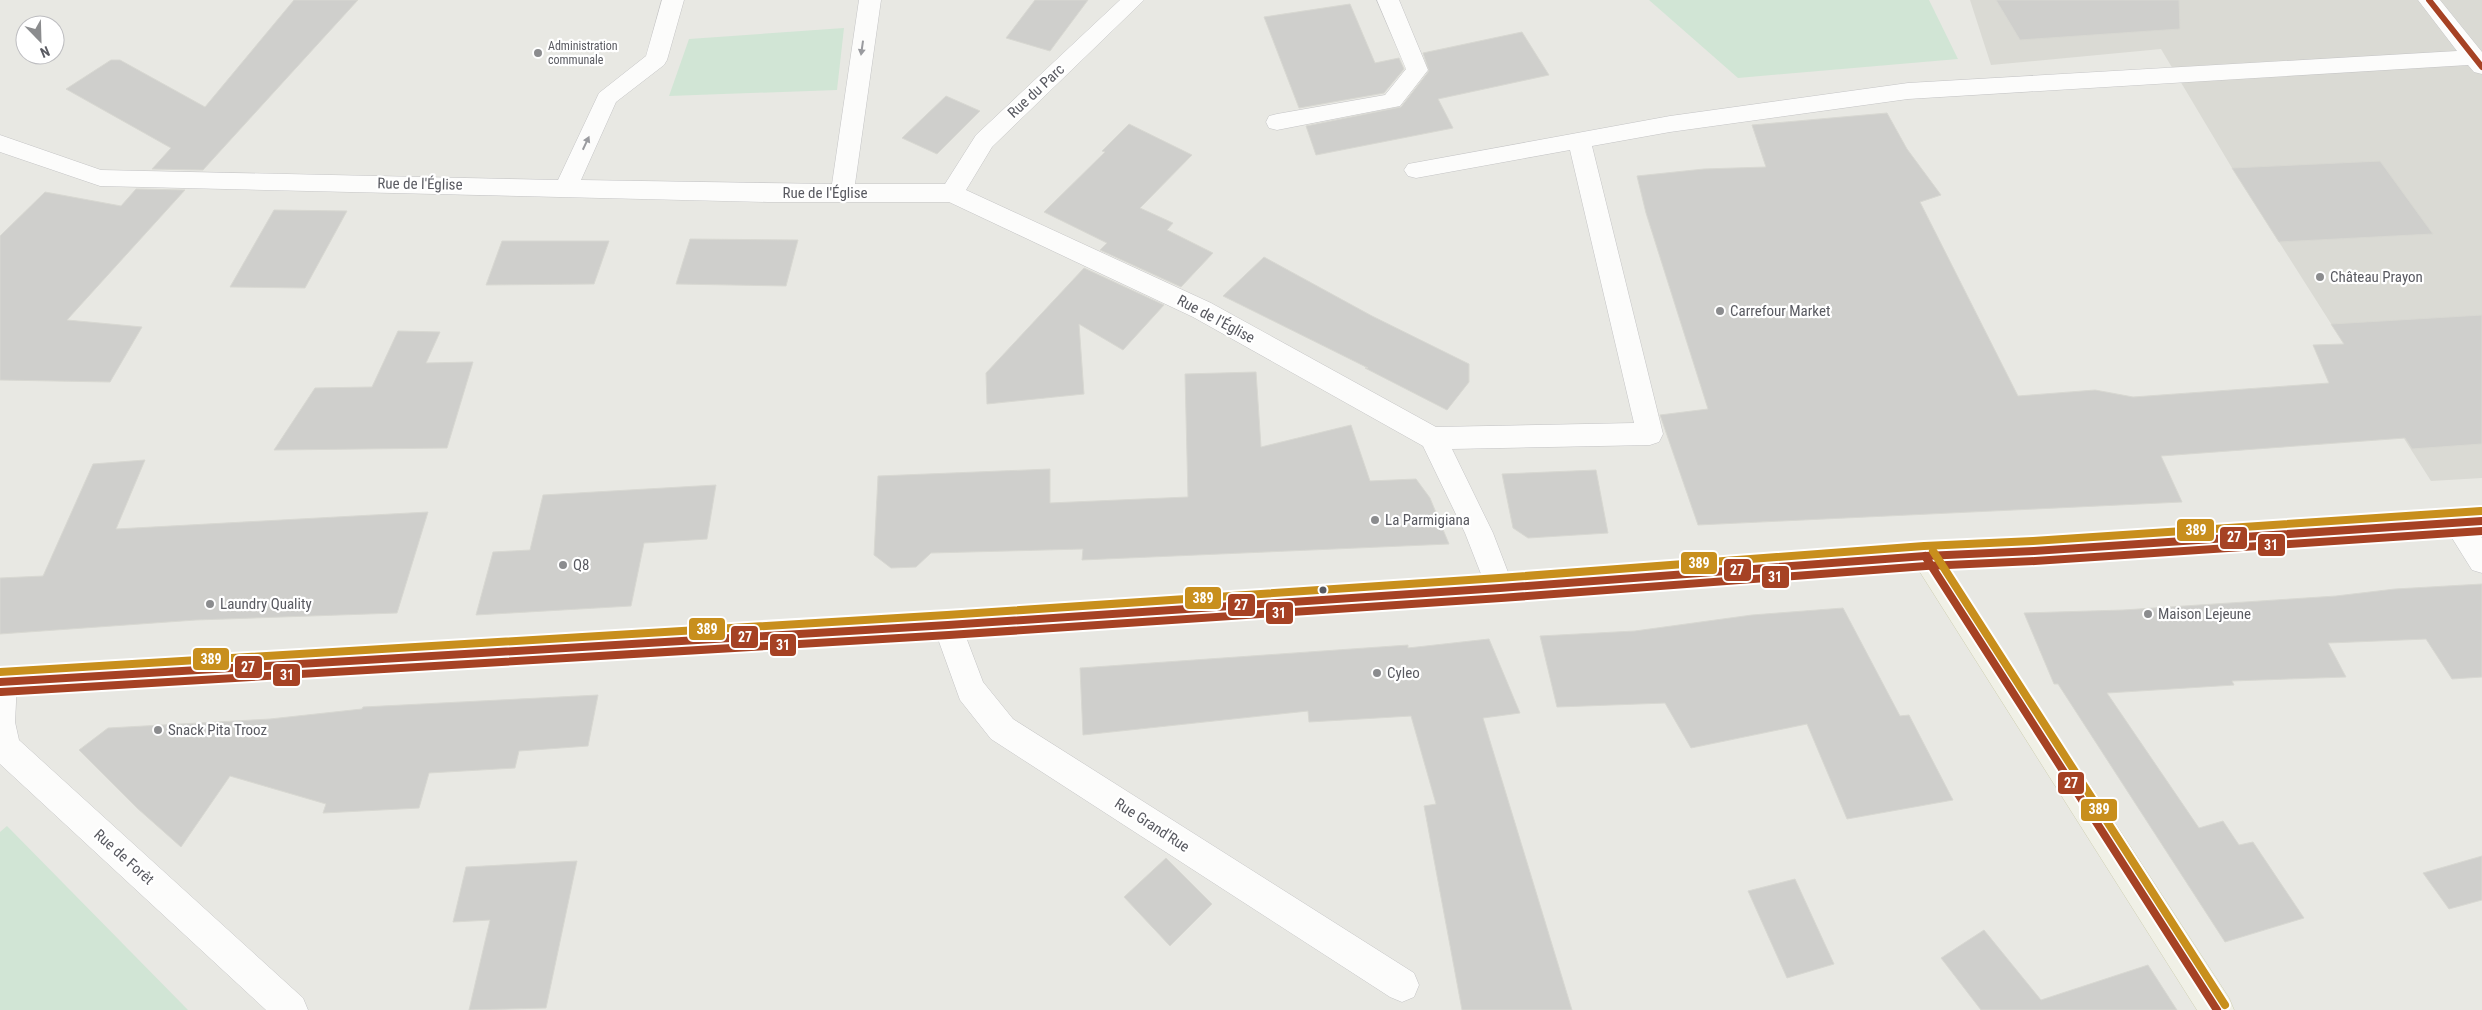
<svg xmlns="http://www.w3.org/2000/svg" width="2482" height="1010" font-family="'Roboto Condensed',sans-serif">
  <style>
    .industrial { fill: #dadad4 }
    .green { fill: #d1e5d5 }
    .building { fill: #cfcfcc; stroke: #d8d8d2 }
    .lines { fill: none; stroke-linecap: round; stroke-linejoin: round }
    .minor-casing { stroke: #c4c4c5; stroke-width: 1 }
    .major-casing { stroke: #cfcfb2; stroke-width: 1 }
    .minor { fill: #fcfcfb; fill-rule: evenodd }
    .major { fill: #f0f0e6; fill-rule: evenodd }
    .bus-1-far1-casing { stroke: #fff; stroke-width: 9 }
    .bus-1-casing { stroke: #fff; stroke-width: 12 }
    .bus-2-casing { stroke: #fff; stroke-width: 12 }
    .bus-3-casing { stroke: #fff; stroke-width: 12 }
    .bus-1-far1 { stroke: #a64224; stroke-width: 6 }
    .bus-1 { stroke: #a64224; stroke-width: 8 }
    .bus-2 { stroke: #a64224; stroke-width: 8 }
    .bus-3 { stroke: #c88f1d; stroke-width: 8 }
    .oneway { fill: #9a9b9f }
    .poi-dot { fill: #8b8c8e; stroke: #fff; stroke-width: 2 }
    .bus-dot { fill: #595a61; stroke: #fff; stroke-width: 2 }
    .labels { text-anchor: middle; stroke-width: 4.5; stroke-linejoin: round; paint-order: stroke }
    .far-poi-label { font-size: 12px; fill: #595a61; stroke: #fff; text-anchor: start }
    .street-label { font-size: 15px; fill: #595a61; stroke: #fff }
    .poi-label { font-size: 15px; fill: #595a61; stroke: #fff; text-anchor: start }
    .line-badge { stroke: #fff; stroke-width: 2 }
    .badge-label { font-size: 14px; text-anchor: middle; font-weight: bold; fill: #fff }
  </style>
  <rect width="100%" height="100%" fill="#e8e8e3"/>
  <path class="industrial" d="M1970,0H2482V478L2431,481L2232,168L2161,49L1991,65Z"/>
  <g class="green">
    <path d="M1649,0H1929L1958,59L1738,78Z"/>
    <path d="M844,28L837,90L669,96L689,39Z"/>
    <path d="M7,826L188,1010H0V832Z"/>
  </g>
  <g class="building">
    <path d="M294,0H358L203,170L152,169L171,148L66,89L111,60H120L205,107Z"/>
    <path d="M1035,0H1088L1050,51L1006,38Z"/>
    <path d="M1996,0H2179L2180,29L2020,40Z"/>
    <path d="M1350,4L1375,63L1399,58L1404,69L1384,93L1299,108L1264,17Z"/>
    <path d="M1522,32L1549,75L1438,99L1453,128L1316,155L1306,126L1401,107L1429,71L1423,53Z"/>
    <path d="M946,96L980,111L937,154L902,138Z"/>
    <path d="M1887,113L1907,149L1941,195L1920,202L2018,396L2095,390L2133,397L2329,383L2313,345L2344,344L2331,324L2482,315V444L2412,449L2405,438L2161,456L2182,502L1698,525L1660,415L1708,409L1646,213L1637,176L1704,169L1766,167L1752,125Z"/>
    <path d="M1129,124L1192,155L1140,208L1173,223L1167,230L1213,253L1181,287L1100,250L1107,243L1044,212L1105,152L1102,151Z"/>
    <path d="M2380,161L2433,234L2279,242L2232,168Z"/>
    <path d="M136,189L185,190L67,320L142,327L110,382L0,380V236L45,192L121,206Z"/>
    <path d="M274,210L347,211L305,288L230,287Z"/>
    <path d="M690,239L798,240L786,286L676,284Z"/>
    <path d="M502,241H609L594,284L486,285Z"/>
    <path d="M1264,257L1372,316L1469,364V382L1447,410L1365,368H1368L1223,296Z"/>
    <path d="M1084,268L1164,305L1123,350L1079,324L1084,394L987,404L986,373Z"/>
    <path d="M398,331L440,332L426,363L473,362L447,448L274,450L315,388L372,387Z"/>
    <path d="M1256,372L1261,447L1351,425L1370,481L1416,479L1430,498L1449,544L1082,560L1083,549L931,553L916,567L891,568L874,555L878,476L1050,469V503L1188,497L1185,374Z"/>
    <path d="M145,460L116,529L428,512L397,613L196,620L0,634V578L43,576L93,464Z"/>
    <path d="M1596,470L1608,533L1528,538L1513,528L1502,474Z"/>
    <path d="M716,485L707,539L644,543L631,606L476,615L493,552L530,550L543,495Z"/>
    <path d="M2482,584V677L2452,679L2426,639L2328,643L2346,677L2232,681L2234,685L2107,693L2199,828L2223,821L2239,845L2253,842L2304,918L2225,942L2058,684H2054L2024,613L2123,610L2336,596L2395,589Z"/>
    <path d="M1843,608L1900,716L1909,715L1953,800L1847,819L1807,724L1691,748L1665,703L1557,707L1540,636L1635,631L1752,615Z"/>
    <path d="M1489,639L1520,713L1483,718L1572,1010H1462L1424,806L1436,804L1411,716L1309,722L1308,711L1083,735L1080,668L1408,645V648Z"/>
    <path d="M598,695L588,746L519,751L515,768L429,773L419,808L323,813L326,804L230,776L181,847L137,808L79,750L108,728L270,719L362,709L363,707Z"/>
    <path d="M2482,856V900L2449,909L2423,873Z"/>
    <path d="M1166,858L1212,904L1170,946L1124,897Z"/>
    <path d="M577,861L546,1008L469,1010L490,920L453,922L466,867Z"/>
    <path d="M1795,879L1834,964L1787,978L1748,891Z"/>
    <path d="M1984,930L2041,1000L2148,965L2177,1010H1981L1941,958Z"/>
  </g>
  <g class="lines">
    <defs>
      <g id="minor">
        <path d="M662,0H684L667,60L664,65L616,102L581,180L832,184L859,0H881L855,184H945L976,135L1120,0H1144L992,147L966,190L1211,303L1436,427L1634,423L1570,150L1416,178L1408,176L1404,170L1408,164L1670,116L1908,83L2457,51L2418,0H2440L2482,52V74L2474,72L2468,65L1908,99L1670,132L1592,146L1663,434L1659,442L1650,445L1452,449L1493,533L1514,588L1510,597L1500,601L1490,597L1465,533L1423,446L1193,317L949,202H768L100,186L0,152V135L101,170L558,180L599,93L646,56Z"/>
        <path d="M1377,0H1399L1428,70L1400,106L1277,130L1269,128L1266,122L1269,116L1277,114L1385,95L1406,69Z"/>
        <path d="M2456,510L2466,514L2482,538V573L2472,570L2442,522L2446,514Z"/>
        <path d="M948,612L958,616L983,682L1013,719L1414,973L1419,985L1414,997L1402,1002L1390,997L991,739L960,700L933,625L938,616Z"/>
        <path d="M2,668L13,672L17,682L15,722L19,740L303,998L308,1010H266L0,764V669Z"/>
      </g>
      <path id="major" d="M2482,509V533L1948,567L2229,998L2234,1010H2197L1918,569C1279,617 640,657 0,696V668L948,612L1500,575L1925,544L2034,539Z"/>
    </defs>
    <use href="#minor" class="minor-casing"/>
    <use href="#major" class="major-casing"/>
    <use href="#minor" class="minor"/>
    <use href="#major" class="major"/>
    <defs>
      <path id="bus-1-far1" d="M2429,0L2482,67"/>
      <g id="bus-1">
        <path d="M1925,556L2217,1010"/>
        <path d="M0,682L948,625L1500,588L1925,556L2034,551L2482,521"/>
      </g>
      <path id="bus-2" d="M1,692L949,635L1501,598L1926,566L2035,561L2482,531"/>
      <g id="bus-3">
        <path d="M1933,551L2225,1005"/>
        <path d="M0,672L947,615L1499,578L1924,546L2033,541L2481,511"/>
      </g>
    </defs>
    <use href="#bus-1-far1" class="bus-1-far1-casing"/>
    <use href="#bus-1" class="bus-1-casing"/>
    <use href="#bus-2" class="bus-2-casing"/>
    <use href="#bus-3" class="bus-3-casing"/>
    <use href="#bus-1-far1" class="bus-1-far1"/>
    <use href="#bus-1" class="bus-1"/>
    <use href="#bus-2" class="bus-2"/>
    <use href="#bus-3" class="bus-3"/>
  </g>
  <defs><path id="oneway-solid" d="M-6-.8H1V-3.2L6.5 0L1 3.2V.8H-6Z" transform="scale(1.25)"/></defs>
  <g class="oneway">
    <use href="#oneway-solid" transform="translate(862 48) rotate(98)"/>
    <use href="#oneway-solid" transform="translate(586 143) rotate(-65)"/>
  </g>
  <g class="poi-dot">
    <circle cx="538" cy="53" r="5"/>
    <circle cx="2320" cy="277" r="5"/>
    <circle cx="1720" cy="311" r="5"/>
    <circle cx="1375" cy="520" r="5"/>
    <circle cx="563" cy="565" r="5"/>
    <circle cx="210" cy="604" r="5"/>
    <circle cx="2148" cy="614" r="5"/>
    <circle cx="1377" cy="673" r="5"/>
    <circle cx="158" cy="730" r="5"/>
  </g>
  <circle class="bus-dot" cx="1323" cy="590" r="4.5"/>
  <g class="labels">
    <g class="far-poi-label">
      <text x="548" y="50">Administration<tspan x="548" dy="14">communale</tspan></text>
    </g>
    <g class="street-label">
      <text transform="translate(1036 91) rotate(-43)" y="5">Rue du Parc</text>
      <text transform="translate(420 184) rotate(1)" y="5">Rue de l'Église</text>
      <text x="825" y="198">Rue de l'Église</text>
      <text transform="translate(1216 319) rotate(28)" y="5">Rue de l'Église</text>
      <text transform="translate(1152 825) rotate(33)" y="5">Rue Grand'Rue</text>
      <text transform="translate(124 857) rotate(42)" y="5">Rue de Forêt</text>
    </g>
    <g class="poi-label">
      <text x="2330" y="282">Château Prayon</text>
      <text x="1730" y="316">Carrefour Market</text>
      <text x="1385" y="525">La Parmigiana</text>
      <text x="573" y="570">Q8</text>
      <text x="220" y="609">Laundry Quality</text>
      <text x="2158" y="619">Maison Lejeune</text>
      <text x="1387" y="678">Cyleo</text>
      <text x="168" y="735">Snack Pita Trooz</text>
    </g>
  </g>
  <g class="line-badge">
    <rect x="2176" y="518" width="39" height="24" rx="5" fill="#c88f1d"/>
    <rect x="2219" y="526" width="29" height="24" rx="5" fill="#a64224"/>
    <rect x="2257" y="533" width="29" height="24" rx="5" fill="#a64224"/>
    <rect x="1680" y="551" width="38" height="24" rx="5" fill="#c88f1d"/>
    <rect x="1723" y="558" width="29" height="24" rx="5" fill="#a64224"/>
    <rect x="1761" y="565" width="29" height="24" rx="5" fill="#a64224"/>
    <rect x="1184" y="586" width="38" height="24" rx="5" fill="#c88f1d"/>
    <rect x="1227" y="593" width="29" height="24" rx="5" fill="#a64224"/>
    <rect x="1265" y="601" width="29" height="24" rx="5" fill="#a64224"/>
    <rect x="688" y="617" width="38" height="24" rx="5" fill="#c88f1d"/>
    <rect x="730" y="625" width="29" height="24" rx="5" fill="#a64224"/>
    <rect x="769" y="633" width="28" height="24" rx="5" fill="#a64224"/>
    <rect x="192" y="647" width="38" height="24" rx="5" fill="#c88f1d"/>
    <rect x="234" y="655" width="29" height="24" rx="5" fill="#a64224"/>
    <rect x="272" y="663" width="29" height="24" rx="5" fill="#a64224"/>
    <rect x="2057" y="771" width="28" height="24" rx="5" fill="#a64224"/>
    <rect x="2080" y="798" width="38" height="24" rx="5" fill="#c88f1d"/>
  </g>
  <g class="badge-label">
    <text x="2196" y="535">389</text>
    <text x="2234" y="542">27</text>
    <text x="2271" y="550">31</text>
    <text x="1699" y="568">389</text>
    <text x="1737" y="575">27</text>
    <text x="1775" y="582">31</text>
    <text x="1203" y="603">389</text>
    <text x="1241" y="610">27</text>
    <text x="1279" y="618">31</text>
    <text x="707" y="634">389</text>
    <text x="745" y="642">27</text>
    <text x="783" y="650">31</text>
    <text x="211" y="664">389</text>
    <text x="248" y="672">27</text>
    <text x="287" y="680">31</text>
    <text x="2071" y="788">27</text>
    <text x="2099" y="814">389</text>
  </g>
  <g transform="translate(40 40) rotate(157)"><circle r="24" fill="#ffffff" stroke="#bdbdc0"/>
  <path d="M0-4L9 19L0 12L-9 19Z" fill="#8b8c8e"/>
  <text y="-8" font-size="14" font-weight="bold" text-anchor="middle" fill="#595a61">N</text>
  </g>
</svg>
